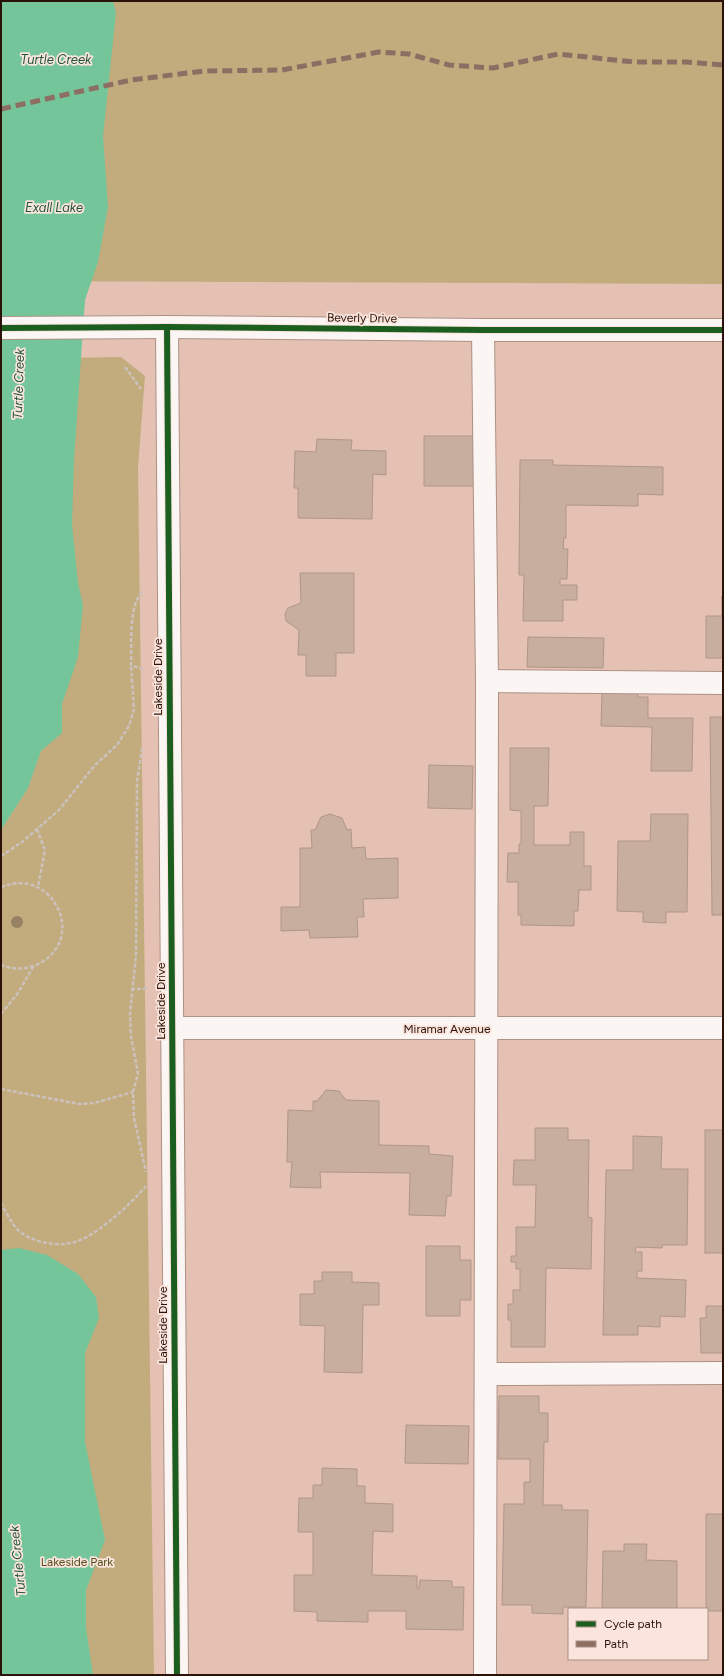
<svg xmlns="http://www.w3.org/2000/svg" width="724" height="1676" font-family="Figtree,sans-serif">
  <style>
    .green { fill: #c2ac7d }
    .water { fill: #74c59a }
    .building { fill: #c8ae9f; stroke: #b09688 }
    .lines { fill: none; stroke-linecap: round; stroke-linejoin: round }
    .minor-casing { stroke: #ac9186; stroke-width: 24 }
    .path { stroke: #ccc1bd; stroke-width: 2.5; stroke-dasharray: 4 2; stroke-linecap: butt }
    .minor { stroke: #fbf6f4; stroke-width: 22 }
    .quiet { stroke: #8d6e63; stroke-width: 5; stroke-dasharray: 10 5; stroke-linecap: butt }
    .cycleway-casing { stroke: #fae4dc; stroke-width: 8 }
    .cycleway { stroke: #1b5e20; stroke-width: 6 }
    .tree { fill: #968262 }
    .labels { text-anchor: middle; stroke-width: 3.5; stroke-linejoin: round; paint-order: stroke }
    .street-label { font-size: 12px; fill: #2a1209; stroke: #fae4dc }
    .park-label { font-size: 12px; fill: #564f1f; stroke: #fae4dc }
    .water-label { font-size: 13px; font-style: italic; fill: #21543d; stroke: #fae4dc }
  </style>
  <rect width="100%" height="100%" fill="#e5c1b3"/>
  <g class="green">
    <path d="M1,1H723V284L1,281Z"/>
    <path d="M121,357L145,376L138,467L154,1675H1V359Z"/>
  </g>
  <g class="water">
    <path d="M1,1H113L116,13L103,136L108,207L98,262L85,300L74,460L72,524L78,583L83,605L78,657L62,704V733L41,751L28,788L1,830Z"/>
    <path d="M19,1248L47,1255L78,1274L96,1297L99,1318L85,1353V1442L105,1540L86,1590V1628L93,1675H1V1250Z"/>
  </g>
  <g class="building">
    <path d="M424,436H476L475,486H424Z"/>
    <path d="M317,439L352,440L351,450L386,451V475L373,474L372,519L298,518V488H294L295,451L316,452Z"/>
    <path d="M520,460H553V465L663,467V495L638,494V506L566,505V538H564L563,549H568L567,579H560V585H577V600H563V621H523L524,575H519Z"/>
    <path d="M300,573H354V653H336V676H306V655H298L299,630L286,621L285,614L288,608L301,603Z"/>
    <path d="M722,596L723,658H706V616H722Z"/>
    <path d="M528,637L604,638L603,668L527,667Z"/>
    <path d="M611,690H638V697H648V718H693L692,771H651L652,727L601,726L602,693H610Z"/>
    <path d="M710,717H723V915H712Z"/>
    <path d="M510,748H549L548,806H534V845H570V832H584V866H591V890H579L578,911H574V926L521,925V915H518V882H507L508,853H519V844H521V811L510,810Z"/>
    <path d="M429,765L473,766L472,809L428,808Z"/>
    <path d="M330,814L342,818L347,830L351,829L352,848L365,847L366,859L398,858V898L363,899L364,917H357L358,937L310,938L309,930L281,931V907H300V848H312L311,830H315L321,817Z"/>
    <path d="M651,814H688L687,912H666V923L643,922V912L617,911L618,841H650Z"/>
    <path d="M326,1090L339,1091L346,1100L379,1101V1145L429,1146V1154L453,1156L451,1196H447L445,1216L409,1215L410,1173L320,1172L321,1188L290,1187L292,1162H287L288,1110L313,1111V1101H317Z"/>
    <path d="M535,1128H568V1140H589L588,1217L592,1218L591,1269L546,1268L545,1347H511V1320H508V1304H513V1290H520V1269H516V1262H511V1256H516V1227H535L536,1185H513L514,1160H535Z"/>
    <rect x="705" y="1130" width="18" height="123"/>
    <path d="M633,1136L662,1137L661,1169H688L687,1245H662V1248L636,1247L635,1252H642V1271H637V1278L686,1280L685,1317L660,1316V1327L638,1326V1335H603L606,1170H633Z"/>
    <path d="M426,1246H460V1260H471V1300H460V1316H426Z"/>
    <path d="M322,1272H352V1282L379,1283V1305H363L362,1373L324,1372L325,1326L300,1325V1294H314V1281H322Z"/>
    <path d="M706,1306H723V1353H701L700,1318H706Z"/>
    <path d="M499,1396H539V1413H548V1442H544L543,1505H562V1510H588L586,1607H563V1614L532,1613V1605H502L504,1504H524V1482H530V1459H498Z"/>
    <path d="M406,1425L469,1426L468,1464L405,1463Z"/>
    <path d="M322,1468L357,1469V1486H365V1503L393,1504V1532L373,1531L372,1575L417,1576V1588H419L420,1580L452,1581V1587H464L463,1630L406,1629V1611H368V1622L317,1621V1612L294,1611V1575H313V1532H298L299,1498H313V1485H322Z"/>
    <path d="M706,1514H723V1611H707L706,1609Z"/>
    <path d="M624,1544H647L646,1560L677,1561V1609H602L603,1551H624Z"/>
  </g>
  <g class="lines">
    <defs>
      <g id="minor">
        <path d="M167,327L177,1675"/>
        <path d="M1,328L167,327L483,330H723"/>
        <path d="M483,330L487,681L485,1675"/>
        <path d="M487,681L723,683"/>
        <path d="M172,1028H723"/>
        <path d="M487,1374L723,1373"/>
      </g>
    </defs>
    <use href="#minor" class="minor-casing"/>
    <g class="path">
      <path d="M125,367L141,389"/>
      <path d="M142,592C128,607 132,645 131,665L145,670"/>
      <path d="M142,748L137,782L136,955L130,1014L131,1036L138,1074L133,1092L134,1118L146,1172"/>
      <path d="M37,829L45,850L38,887"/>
      <path d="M1,856L22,842L59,810L95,765L117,745L129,726L134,709L131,665"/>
      <path d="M1,887C53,866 87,938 40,963C27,970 14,970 1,965"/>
      <path d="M131,989H147"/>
      <path d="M1,1014L18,993L33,967"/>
      <path d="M1,1089L79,1104L94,1103L133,1092"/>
      <path d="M1,1203C5,1211 11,1222 17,1229C31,1243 60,1248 78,1241C98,1234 132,1203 146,1186"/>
    </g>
    <use href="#minor" class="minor"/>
    <path class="quiet" d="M1,109L131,80L204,71L282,70L379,52L409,54L449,65L493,68L558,54L634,62H687L723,65"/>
    <defs>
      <g id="cycleway">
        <path d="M167,327L177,1675"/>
        <path d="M1,328L167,327L483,330H723"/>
      </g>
    </defs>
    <use href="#cycleway" class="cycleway-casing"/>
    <use href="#cycleway" class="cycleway"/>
  </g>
  <circle class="tree" cx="17" cy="922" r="6"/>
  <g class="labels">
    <g class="street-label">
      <text transform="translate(362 318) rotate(1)" y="4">Beverly Drive</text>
      <text transform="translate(158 677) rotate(-90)" y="4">Lakeside Drive</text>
      <text transform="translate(161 1001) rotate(-90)" y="4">Lakeside Drive</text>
      <text x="447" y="1033">Miramar Avenue</text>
      <text transform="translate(163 1325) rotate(-90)" y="4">Lakeside Drive</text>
    </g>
    <g class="park-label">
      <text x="77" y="1566">Lakeside Park</text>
    </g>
    <g class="water-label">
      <text x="56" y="64">Turtle Creek</text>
      <text x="54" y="212">Exall Lake</text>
      <text transform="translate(18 384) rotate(-88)" y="5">Turtle Creek</text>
      <text transform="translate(17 1561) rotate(-96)" y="5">Turtle Creek</text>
    </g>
  </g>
  <rect width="724" height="1676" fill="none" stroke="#2a1209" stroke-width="4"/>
  <rect x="568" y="1608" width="140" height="52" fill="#fae4dc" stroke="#a79088"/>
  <rect x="576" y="1621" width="20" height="6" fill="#1b5e20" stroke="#a79088"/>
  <text x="604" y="1628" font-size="12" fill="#2a1209">Cycle path</text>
  <rect x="576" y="1641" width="20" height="6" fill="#8d6e63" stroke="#a79088"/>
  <text x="604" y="1648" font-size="12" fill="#2a1209">Path</text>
</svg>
